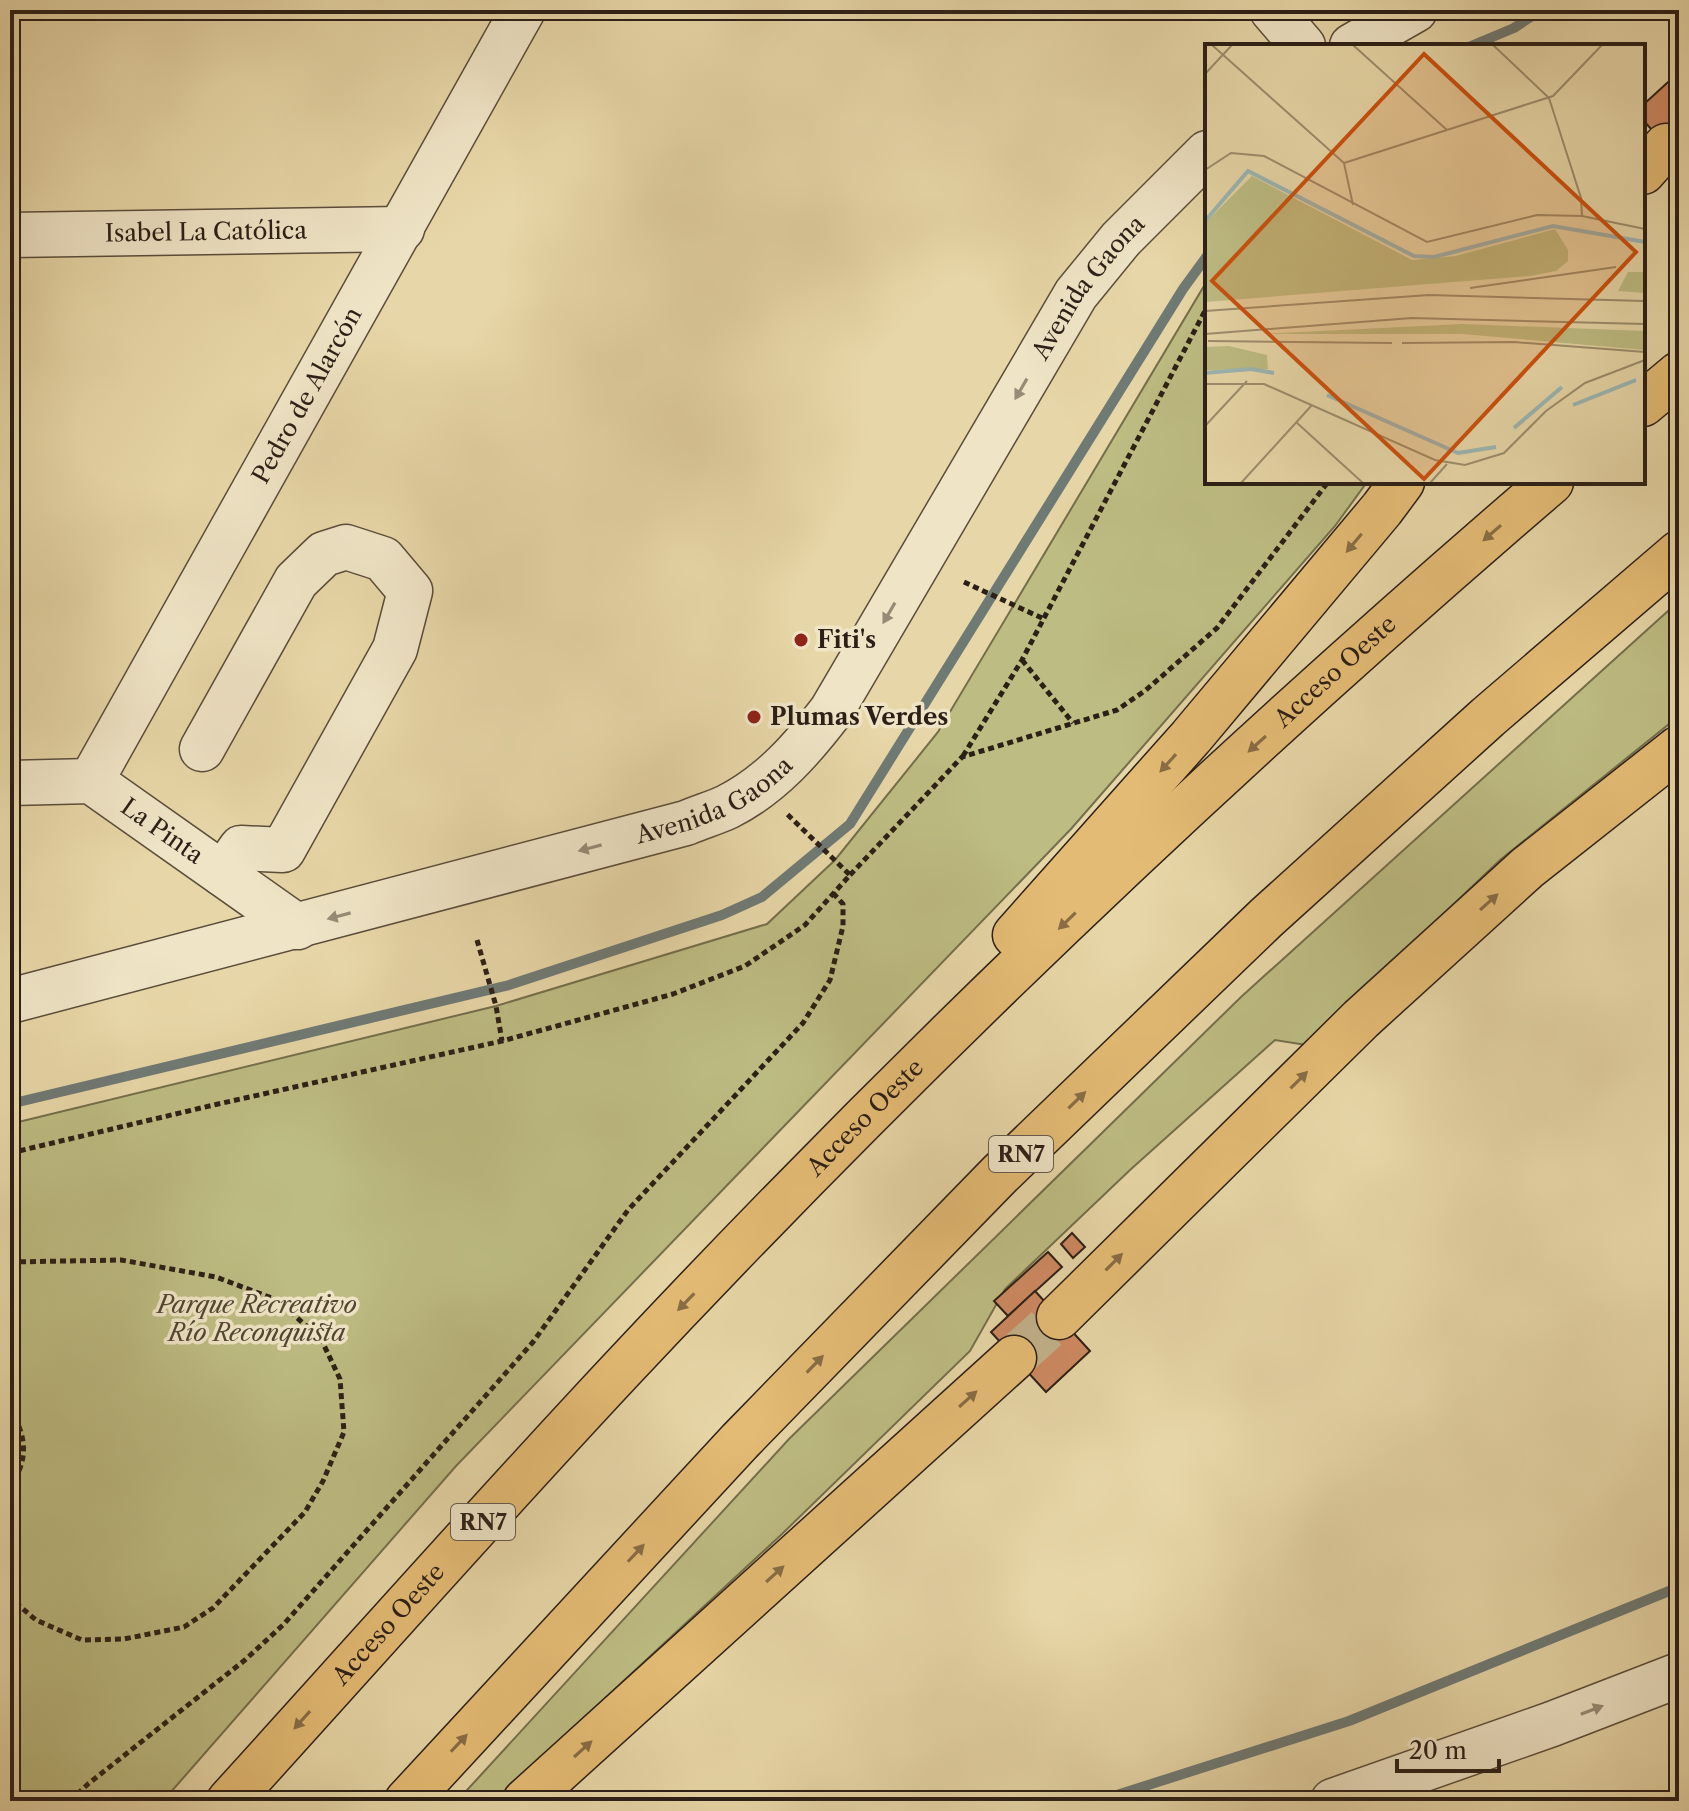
<svg xmlns="http://www.w3.org/2000/svg" width="1689" height="1811" font-family="'Libre Caslon Text',serif">
  <style>
    .green { fill: #bdbc82; stroke: #746e4c; stroke-width: 2 }
    .lines { fill: none; stroke-linecap: round; stroke-linejoin: round }
    .stream { stroke: #6f7a75; stroke-width: 10 }
    .building { fill: #ce8962; stroke: #2c1f17; stroke-width: 2 }
    .highway-tunnel { stroke: #c2b18a; stroke-width: 44; stroke-dasharray: 44 22; stroke-linecap: butt }
    .minor-casing { stroke: #5b4d3b; stroke-width: 47 }
    .highway-casing { stroke: #2c1f17; stroke-width: 47 }
    .path { stroke: #2c1f17; stroke-width: 5; stroke-dasharray: 6 4; stroke-linecap: butt }
    .minor { stroke: #efe4c6; stroke-width: 44 }
    .highway { stroke: #e4bb74; stroke-width: 44 }
    .oneway { fill: #978b77 }
    .oneway2 { fill: #886d46 }
    .poi-dot { fill: #8f2418; stroke: #efe4c6; stroke-width: 3 }
    .labels { text-anchor: middle; stroke-width: 7; stroke-linejoin: round; paint-order: stroke }
    .shield { fill: #efe4c6; stroke: #665a4c; stroke-width: 2 }
    .shield-label { font-size: 22px; font-weight: bold; fill: #2c1f17 }
    .street-label { font-size: 24px; fill: #2c1f17; stroke: #efe4c6 }
    .poi-label { font-size: 24px; font-weight: bold; fill: #2c1f17; stroke: #efe4c6; text-anchor: start }
    .park-label { font-size: 24px; font-style: italic; fill: #504632; stroke: #efe4c6 }
    .inset-river { fill: none; stroke: #9bb6b3; stroke-width: 4 }
    .inset-road { fill: none; stroke: #9c8d6d; stroke-width: 2 }
    .view { fill: #cc500e; fill-opacity: 0.15; stroke: #cc500e; stroke-width: 4 }
    .inset-edge { fill: none; stroke: #2c1f17; stroke-width: 4 }
  </style>
  <rect width="100%" height="100%" fill="#e7d6a7"/>
  <filter id="stains"><feTurbulence type="fractalNoise" baseFrequency=".0025" numOctaves="4"/><feColorMatrix values="0 0 0 0 .2 0 0 0 0 .09 0 0 0 0 .02 0 0 0 .5 -.17"/></filter>
  <radialGradient id="worn" r=".72"><stop offset=".6" stop-color="#630" stop-opacity="0"/><stop offset="1" stop-color="#630" stop-opacity=".3"/></radialGradient>
  <g class="green">
    <path d="M1207,281V482H1367L1335,526L1071,829L456,1466L163,1801H10V1124L496,1006L767,924L835,860L938,732Z"/>
    <path d="M1679,601V716L1500,860L1306,1045L1275,1040L1130,1170L1005,1289L970,1351L782,1534L494,1801H457L789,1439L1241,997Z"/>
  </g>
  <g class="lines">
    <g class="stream">
      <path d="M1471,46L1514,28L1541,10"/>
      <path d="M10,1104L509,985L722,915L762,897L850,824L1183,289L1207,256"/>
      <path d="M1098,1801L1349,1721L1679,1587"/>
    </g>
  </g>
  <g class="building">
    <path d="M1678,73H1679V160L1643,120V105Z"/>
    <path d="M1072,1233L1085,1247L1073,1258L1061,1244Z"/>
    <path d="M1048,1252L1062,1267L1008,1316L994,1301Z"/>
    <path d="M1035,1291L1090,1351L1046,1392L991,1332Z"/>
  </g>
  <g class="lines">
    <path class="highway-tunnel" d="M1014,1358L1059,1317"/>
    <defs>
      <g id="minor">
        <path d="M1272,10L1303,46"/>
        <path d="M1352,46L1415,10"/>
        <path id="s1" d="M10,235L402,229"/>
        <path d="M202,749L296,581L324,554L346,547L383,559L410,591L395,649L283,850L241,848L223,874"/>
        <path id="s2" d="M91,781L523,10"/>
        <path id="s3" d="M10,783L91,781L298,927"/>
        <path id="s4" d="M10,1001L686,823C700,817 714,813 727,807C771,785 803,748 832,710L1076,294L1121,239L1207,153"/>
        <path d="M1333,1801L1552,1724L1679,1675"/>
      </g>
      <g id="highway">
        <path d="M1643,172L1666,146"/>
        <path d="M1643,404L1679,374"/>
        <path d="M1015,935L1191,737L1382,509L1402,482"/>
        <path d="M1059,1317L1361,1019L1527,868L1679,748"/>
        <path id="s5" d="M229,1801C360,1657 488,1512 621,1370C914,1057 1226,761 1551,482"/>
        <path d="M407,1801L740,1441L1000,1174L1266,918L1488,717L1679,553"/>
        <path d="M525,1801L1014,1358"/>
      </g>
    </defs>
    <use href="#minor" class="minor-casing"/>
    <use href="#highway" class="highway-casing"/>
    <g class="path">
      <path d="M964,582L1044,619"/>
      <path d="M1022,660L1073,723"/>
      <path d="M963,756L1022,660L1207,307"/>
      <path d="M850,875L962,757L1117,710L1146,690L1217,628L1328,482"/>
      <path d="M477,940L496,1006L502,1041"/>
      <path d="M10,1153L218,1104L502,1041L673,994L745,966L805,925L850,875L787,814"/>
      <path d="M10,1262L121,1260L216,1277L277,1300L321,1339L340,1379L344,1432L323,1481L305,1512L213,1608L184,1627L124,1639L82,1640L36,1620L10,1598"/>
      <path d="M10,1408C27,1438 29,1458 10,1488"/>
      <path d="M70,1801L88,1784L245,1660L284,1624L533,1342L628,1210L803,1023L830,980L843,926V904L833,893"/>
    </g>
    <use href="#minor" class="minor"/>
    <use href="#highway" class="highway"/>
  </g>
  <defs><path id="oneway-solid" d="M-6-.8H1V-3.2L6.5 0L1 3.2V.8H-6Z" transform="scale(2)"/></defs>
  <g class="oneway">
    <use href="#oneway-solid" transform="translate(1021 389) rotate(120)"/>
    <use href="#oneway-solid" transform="translate(889 613) rotate(120)"/>
    <use href="#oneway-solid" transform="translate(590 848) rotate(165)"/>
    <use href="#oneway-solid" transform="translate(339 916) rotate(165)"/>
    <use href="#oneway-solid" transform="translate(1592 1710) rotate(-21)"/>
  </g>
  <g class="oneway2">
    <use href="#oneway-solid" transform="translate(1492 533) rotate(139)"/>
    <use href="#oneway-solid" transform="translate(1354 543) rotate(130)"/>
    <use href="#oneway-solid" transform="translate(1257 744) rotate(138)"/>
    <use href="#oneway-solid" transform="translate(1168 763) rotate(132)"/>
    <use href="#oneway-solid" transform="translate(1489 902) rotate(-42)"/>
    <use href="#oneway-solid" transform="translate(1067 921) rotate(136)"/>
    <use href="#oneway-solid" transform="translate(1299 1080) rotate(-45)"/>
    <use href="#oneway-solid" transform="translate(1077 1100) rotate(-44)"/>
    <use href="#oneway-solid" transform="translate(1114 1262) rotate(-45)"/>
    <use href="#oneway-solid" transform="translate(686 1302) rotate(134)"/>
    <use href="#oneway-solid" transform="translate(815 1364) rotate(-46)"/>
    <use href="#oneway-solid" transform="translate(968 1399) rotate(-42)"/>
    <use href="#oneway-solid" transform="translate(636 1553) rotate(-47)"/>
    <use href="#oneway-solid" transform="translate(775 1574) rotate(-42)"/>
    <use href="#oneway-solid" transform="translate(302 1720) rotate(132)"/>
    <use href="#oneway-solid" transform="translate(459 1743) rotate(-47)"/>
    <use href="#oneway-solid" transform="translate(583 1749) rotate(-42)"/>
  </g>
  <g class="poi-dot">
    <circle cx="801" cy="640" r="8"/>
    <circle cx="754" cy="717" r="8"/>
  </g>
  <g class="labels">
    <g class="shield">
      <rect x="989" y="1136" width="64" height="36" rx="6"/>
      <rect x="451" y="1504" width="64" height="36" rx="6"/>
    </g>
    <g class="shield-label">
      <text x="1021" y="1162">RN7</text>
      <text x="483" y="1530">RN7</text>
    </g>
    <g class="street-label">
      <text dy="8" stroke="none"><textPath href="#s1" startOffset="196">Isabel La Católica</textPath></text>
      <text dy="8" stroke="none"><textPath href="#s4" startOffset="1382">Avenida Gaona</textPath></text>
      <text dy="8" stroke="none"><textPath href="#s2" startOffset="442">Pedro de Alarcón</textPath></text>
      <text dy="8" stroke="none"><textPath href="#s5" startOffset="1582">Acceso Oeste</textPath></text>
      <text dy="8" stroke="none"><textPath href="#s4" startOffset="734">Avenida Gaona</textPath></text>
      <text dy="8" stroke="none"><textPath href="#s3" startOffset="168">La Pinta</textPath></text>
      <text dy="8" stroke="none"><textPath href="#s5" startOffset="934">Acceso Oeste</textPath></text>
      <text dy="8" stroke="none"><textPath href="#s5" startOffset="238">Acceso Oeste</textPath></text>
    </g>
    <g class="poi-label">
      <text x="817" y="648">Fiti's</text>
      <text x="770" y="725">Plumas Verdes</text>
    </g>
    <g class="park-label">
      <text x="257" y="1313">Parque Recreativo<tspan x="257" dy="28">Río Reconquista</tspan></text>
    </g>
  </g>
  <g transform="translate(1205 44)">
    <rect width="440" height="440" fill="#e7d6a7"/>
    <path d="M47,132L207,216L251,212L350,185L363,206V217L351,227L325,232L0,258V179ZM423,228H440V249L413,247ZM258,280L440,287V306L257,290H55ZM24,302L62,311L63,325L0,326V303Z" fill="#bdbc82"/>
    <path class="inset-river" d="M0,177L43,127L209,212L229,213L348,182L440,198M0,329L46,325L69,329M122,351L253,409L291,403M368,361L431,336M309,384L357,343"/>
    <path class="inset-road" d="M7,1L139,119L148,161M148,1L242,86M288,1L344,54L376,154L377,172M0,30L27,1M139,119L348,52L397,1M0,126L26,109L59,112L222,198L332,171L377,172L440,185M265,244L411,223M0,267L224,251L440,257M0,290L207,274L440,280M3,297L187,299M197,299L309,298L440,308M0,340H59L230,416L260,421L299,409L341,367L380,339L440,316M91,378L158,439M0,382L42,337M36,439L107,361M225,439L242,420"/>
    <path class="view" d="M219,10L431,208L219,435L7,237Z"/>
    <rect width="440" height="440" class="inset-edge"/>
  </g>
  <rect width="1689" height="1811" fill="none" stroke="#e7d6a7" stroke-width="40"/>
  <rect x="12" y="12" width="1665" height="1787" fill="none" stroke="#2c1f17" stroke-width="4"/>
  <rect x="20" y="20" width="1649" height="1771" fill="none" stroke="#2c1f17" stroke-width="2"/>
  <path d="M1397 1759v12h102v-12" fill="none" stroke="#2c1f17" stroke-width="4"/>
  <text x="1409" y="1759" font-size="24" fill="#2c1f17" stroke="#efe4c6" stroke-width="6" paint-order="stroke">20 m</text>
  <rect width="100%" height="100%" filter="url(#stains)"/>
  <rect width="100%" height="100%" fill="url(#worn)"/>
</svg>
